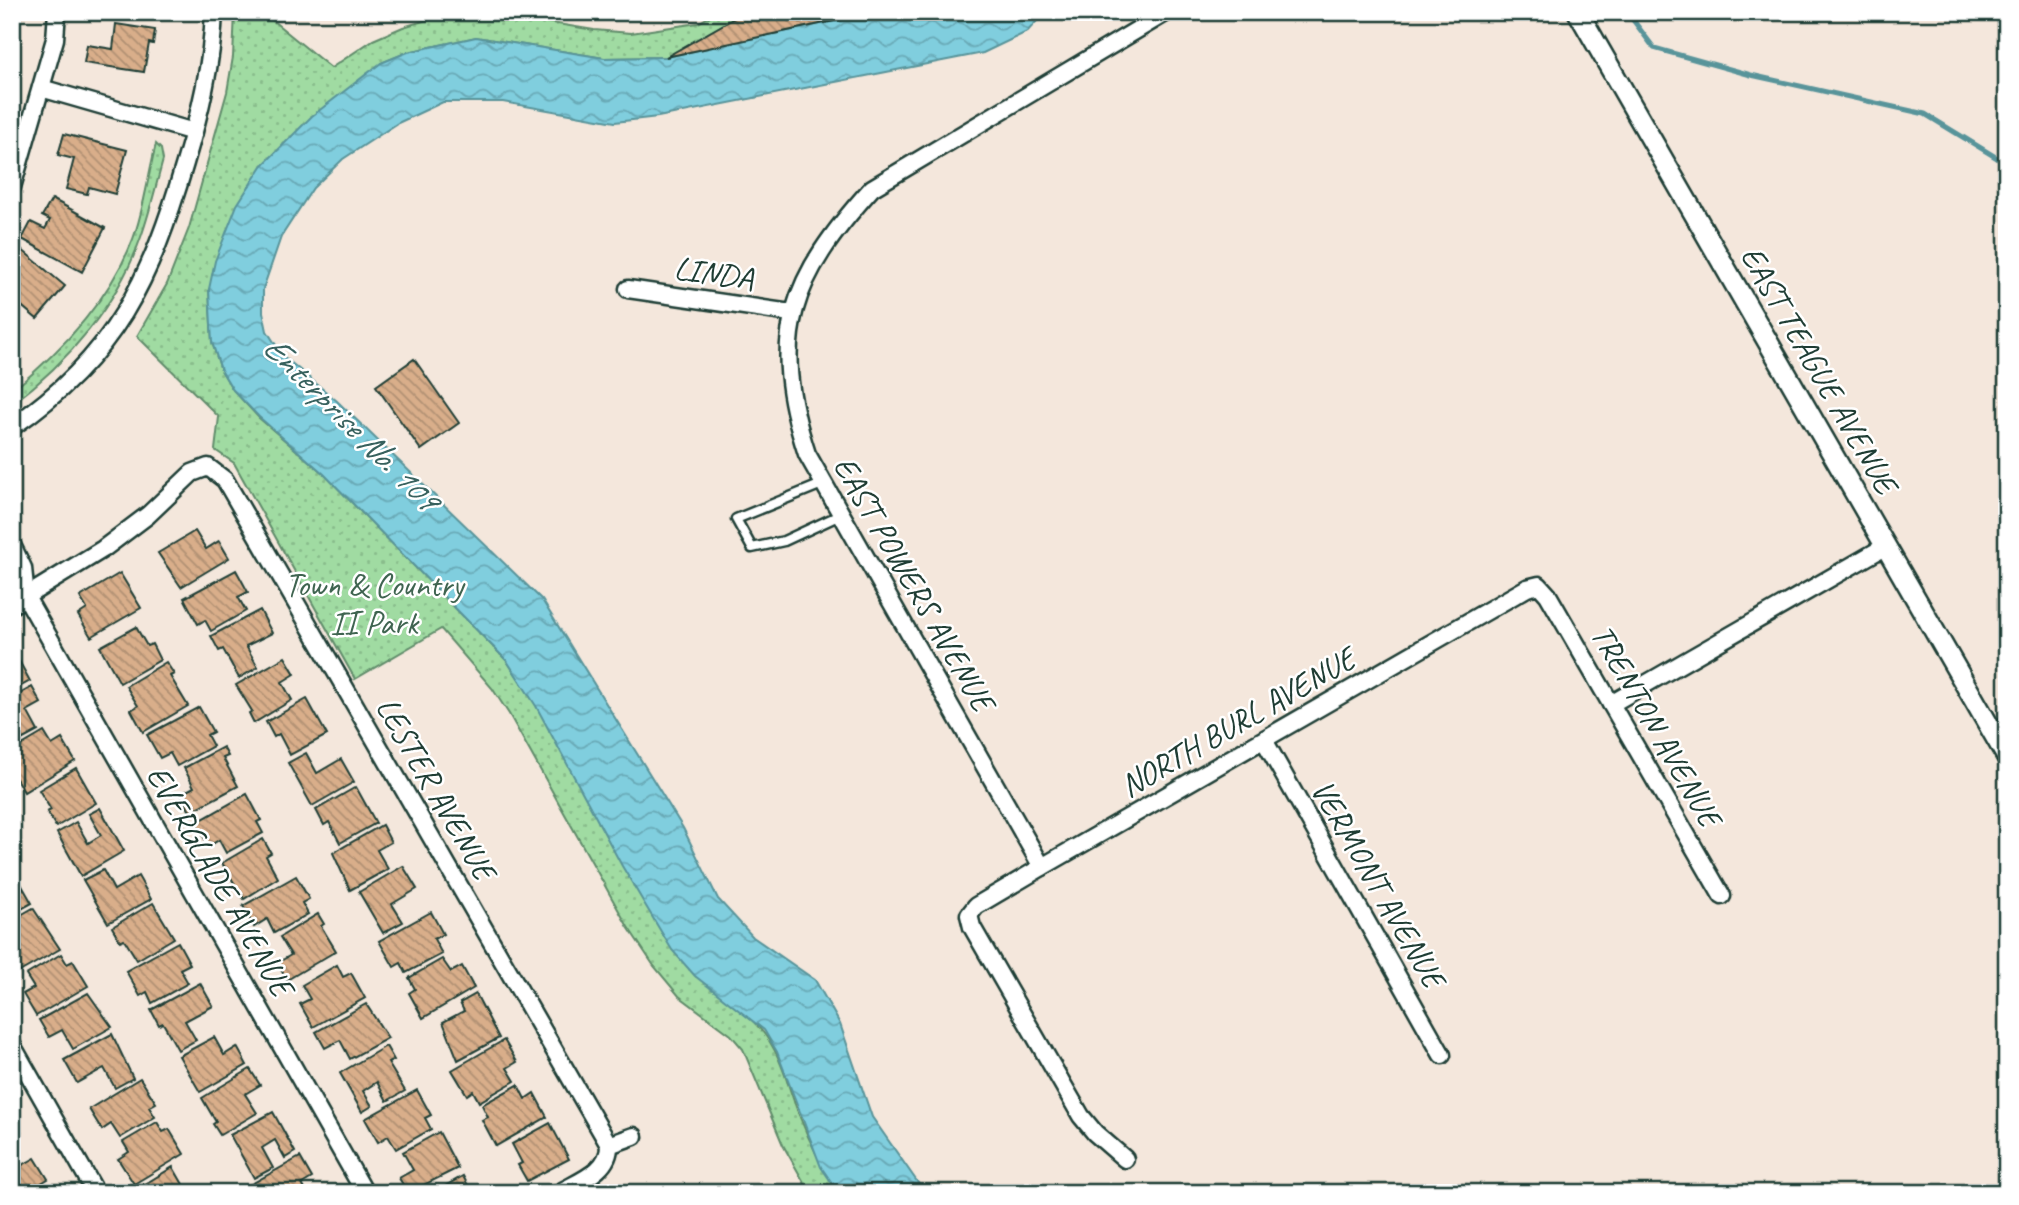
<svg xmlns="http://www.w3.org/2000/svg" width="2019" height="1205" font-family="Caveat,sans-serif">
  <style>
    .park { fill: url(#park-dots); stroke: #608c6b; stroke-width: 2 }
    .water { fill: url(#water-waves); stroke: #59949a; stroke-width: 2 }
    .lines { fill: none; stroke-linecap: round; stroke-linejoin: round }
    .stream { stroke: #59949a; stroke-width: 5 }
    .building { fill: url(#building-back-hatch); stroke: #1f3d34; stroke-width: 2 }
    .service-casing { stroke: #1f3d34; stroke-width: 13 }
    .minor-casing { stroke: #1f3d34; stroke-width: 21 }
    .tertiary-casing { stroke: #1f3d34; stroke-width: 24 }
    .service { stroke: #fff; stroke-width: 8 }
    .minor { stroke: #fff; stroke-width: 16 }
    .tertiary { stroke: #fff; stroke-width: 19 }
    .labels { text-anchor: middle; stroke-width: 5; stroke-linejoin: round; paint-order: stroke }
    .street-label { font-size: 33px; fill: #1f3d34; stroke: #fff }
    .park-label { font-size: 33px; fill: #3f6450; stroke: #fff }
    .water-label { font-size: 35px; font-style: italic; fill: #37615e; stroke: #fff }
  </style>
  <defs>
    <pattern id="park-dots" width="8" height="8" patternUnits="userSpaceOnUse" patternTransform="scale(1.75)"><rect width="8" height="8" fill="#a0dba2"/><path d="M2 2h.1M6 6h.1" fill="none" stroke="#89bd8c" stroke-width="1.8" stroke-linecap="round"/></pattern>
    <pattern id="water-waves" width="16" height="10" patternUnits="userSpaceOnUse" patternTransform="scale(1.75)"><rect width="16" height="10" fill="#80cede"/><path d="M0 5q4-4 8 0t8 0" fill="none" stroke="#68a8b5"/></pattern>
    <pattern id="building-back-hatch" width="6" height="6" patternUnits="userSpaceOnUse" patternTransform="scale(1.75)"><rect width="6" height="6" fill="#d9ae8a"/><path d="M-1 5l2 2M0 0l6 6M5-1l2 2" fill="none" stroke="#af8f72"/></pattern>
  </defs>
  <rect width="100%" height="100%" fill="#f4e7dc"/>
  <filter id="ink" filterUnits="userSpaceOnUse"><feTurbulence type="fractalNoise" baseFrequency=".0143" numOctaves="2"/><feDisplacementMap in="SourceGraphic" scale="14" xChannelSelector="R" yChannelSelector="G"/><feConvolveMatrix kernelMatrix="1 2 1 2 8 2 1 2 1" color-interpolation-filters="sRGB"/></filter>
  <g filter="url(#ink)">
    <g class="park">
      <path d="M235,12H262L331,68L373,40L403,27L437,17L509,16L594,30L631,33L698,23L717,12H745L666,57L604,58L476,37L408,52L381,63L209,289L212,342L221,370L233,390L259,418L324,474L507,661L743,1012C781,1044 782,1071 799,1115C810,1143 822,1168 839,1193H810L783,1145L743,1049L731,1035L679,996L654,966L628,927L509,714L492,688L441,629L355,679L234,463L215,450L219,417L137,336L167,284L189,228L227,92L233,57Z"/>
      <path d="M156,144L161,149L163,160C156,185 150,212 141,237C118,304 68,362 12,404V391C61,351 110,299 133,239C144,210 148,175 156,144Z"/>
    </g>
    <path class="water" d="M876,12H1045L1027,32L983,53L658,117L615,122L503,102H443L398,123L343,159L313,188L281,237L263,289V312L267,331L283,356L337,401L542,600L683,828L718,899L753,937L815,980L840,1024L872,1117L925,1193H839L821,1167L777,1052L764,1030L695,976L672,950L622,866L536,706L507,661L324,474L259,417L233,390L221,370L212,342L209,289L215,261L237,205L262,166L312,116L381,63L408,52L476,37L604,58L666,57Z"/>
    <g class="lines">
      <path class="stream" d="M1627,12L1654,48L1751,75L1925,114L2007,164"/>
    </g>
    <g class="building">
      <path d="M745,12H876L666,57Z"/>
      <path d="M116,24L155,30L153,44L149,43L144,72L84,63L87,45L113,49Z"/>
      <path d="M64,134L127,150L115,194L89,187L87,194L66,189L74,159L58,155Z"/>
      <path d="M52,199L105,228L82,272L22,239L31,222L45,229L50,220L42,216Z"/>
      <path d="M21,249L65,286L37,319L18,303L12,310V259Z"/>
      <path d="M414,359L459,423L421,450L376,386Z"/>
      <path d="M195,531L206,549L219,541L229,558L181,587L158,553Z"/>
      <path d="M236,570L248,592L238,597L246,611L211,631L205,620L198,624L184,598Z"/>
      <path d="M120,573L141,608L91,637L78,615L87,609L80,597Z"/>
      <path d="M260,610L272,633L246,646L258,667L239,678L223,649L219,651L211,636Z"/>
      <path d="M136,627L147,646L152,644L160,660L120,683L100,647Z"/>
      <path d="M285,657L295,674L282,682L292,700L254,723L249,713L252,711L236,685Z"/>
      <path d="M18,659L30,681L12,691V662Z"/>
      <path d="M166,662L174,674L170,676L188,706L143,732L131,710L138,706L126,686Z"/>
      <path d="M32,687L41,703L27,711L38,731L12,745V698Z"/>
      <path d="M307,699L327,735L290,755L279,734L274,737L266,722Z"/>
      <path d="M199,707L213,732L207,735L213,746L177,766L170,753L160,758L147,735Z"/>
      <path d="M44,732L52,745L62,739L75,761L24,792L12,772L16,763L12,751Z"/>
      <path d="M223,747L228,756L223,758L238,786L190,812L181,794L194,787L184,768Z"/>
      <path d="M306,753L317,773L341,759L354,782L312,806L288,763Z"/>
      <path d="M76,768L96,803L56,827L47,812L51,810L39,790Z"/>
      <path d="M356,787L376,823L340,843L329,822L324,825L316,810Z"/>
      <path d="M247,794L261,820L257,822L263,833L226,853L219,840L209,846L196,823Z"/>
      <path d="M100,808L124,851L81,876L57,833L76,822L88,843L101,835L89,814Z"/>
      <path d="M382,825L391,842L377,850L388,869L350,890L333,853Z"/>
      <path d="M263,839L271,853L266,856L278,878L244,899L222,863Z"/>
      <path d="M403,866L417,889L392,904L403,922L383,933L359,892Z"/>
      <path d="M103,870L114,890L138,876L151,899L108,923L83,880Z"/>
      <path d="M296,876L309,899L302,903L308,914L274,933L267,919L254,927L243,906Z"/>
      <path d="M12,881L16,887L21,884L32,903L12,914Z"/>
      <path d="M153,903L174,938L137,960L124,939L120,941L112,927Z"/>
      <path d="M33,908L60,949L16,974L12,967L16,962L12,955V920Z"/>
      <path d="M431,912L443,934L434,939L442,954L406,973L401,963L394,967L379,941Z"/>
      <path d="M318,914L324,924L321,926L336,951L287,980L277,963L291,955L280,937Z"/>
      <path d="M178,942L190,964L180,969L188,983L152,1003L147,992L140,996L126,971Z"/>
      <path d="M61,954L67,964L73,961L88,986L36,1016L23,994L34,988L26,975Z"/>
      <path d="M442,959L451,972L462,966L474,988L423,1018L409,993L415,989L409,978Z"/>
      <path d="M337,965L343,977L351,973L365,998L313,1027L300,1004L310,999L302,985Z"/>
      <path d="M200,983L213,1006L185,1021L196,1040L178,1050L163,1023L159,1025L151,1010Z"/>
      <path d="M88,993L112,1027L73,1049L62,1030L49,1037L39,1020Z"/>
      <path d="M476,994L499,1038L458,1060L443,1022L464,1011L460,1003Z"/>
      <path d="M366,1004L388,1038L350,1059L340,1040L325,1048L316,1032Z"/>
      <path d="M112,1034L133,1078L115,1088L104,1068L77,1083L64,1060Z"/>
      <path d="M214,1037L224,1055L237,1047L247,1065L200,1092L179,1056Z"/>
      <path d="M504,1040L517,1062L507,1068L515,1081L479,1102L473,1091L467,1095L452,1070Z"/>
      <path d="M386,1046L394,1060L388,1063L405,1091L387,1101L377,1082L363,1091L372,1106L362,1112L340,1073Z"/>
      <path d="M250,1069L260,1085L245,1094L257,1113L220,1135L213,1124L216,1122L202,1098Z"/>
      <path d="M140,1078L156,1103L149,1107L155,1117L120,1138L111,1124L102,1130L89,1109Z"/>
      <path d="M518,1085L525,1099L534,1093L547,1117L496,1146L482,1120L488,1117L482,1105Z"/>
      <path d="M417,1090L431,1115L425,1118L431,1129L396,1149L388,1136L378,1142L365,1119Z"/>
      <path d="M273,1112L295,1152L285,1158L275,1140L262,1148L273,1168L254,1178L230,1135Z"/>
      <path d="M12,1115L21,1131L12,1136Z"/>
      <path d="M157,1122L163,1132L169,1129L184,1154L134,1184L118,1159L129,1152L123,1142Z"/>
      <path d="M550,1123L569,1159L527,1181L518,1165L522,1163L512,1144Z"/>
      <path d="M439,1132L458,1168L408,1193L399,1178L413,1170L403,1152Z"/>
      <path d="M300,1157L312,1178L302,1184L307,1193H252L248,1186Z"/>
      <path d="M35,1158L48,1179L24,1193H12V1171Z"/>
      <path d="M173,1167L188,1193H139L137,1189Z"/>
      <path d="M463,1176L472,1193H433Z"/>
    </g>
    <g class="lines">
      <defs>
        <path id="service" d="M822,484L736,519L752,548L784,541L840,515"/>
        <g id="minor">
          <path d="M41,88L194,132"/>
          <path d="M12,187L55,39L57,12"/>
          <path d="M628,289L791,313"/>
          <path d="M12,427C115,357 151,279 185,163C200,113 212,64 214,12"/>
          <path d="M12,545L23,568L26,597L365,1193"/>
          <path d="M12,605L103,549L148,515L192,473L208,467L225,480L609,1145"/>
          <path d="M1611,704L1886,546"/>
          <path d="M1264,740L1442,1055"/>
          <path d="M1042,867L807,454C768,335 791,278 872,188L1167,12"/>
          <path d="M12,1045L96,1193"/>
          <path d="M1125,1159L1095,1133L1081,1116L972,927L969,915L976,906L1042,867L1527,588L1539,585L1548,595L1722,896"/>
          <path d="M559,1193C579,1181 610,1171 609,1145L634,1136"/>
        </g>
        <path id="tertiary" d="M1578,12L2007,757"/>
      </defs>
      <use href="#service" class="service-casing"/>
      <use href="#minor" class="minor-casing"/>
      <use href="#tertiary" class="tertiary-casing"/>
      <use href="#service" class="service"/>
      <use href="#minor" class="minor"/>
      <use href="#tertiary" class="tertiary"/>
    </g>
  </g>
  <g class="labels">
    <g class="street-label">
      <text transform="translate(714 272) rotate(8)" y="12">LINDA</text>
      <text transform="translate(1820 369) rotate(60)" y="12">EAST TEAGUE AVENUE</text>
      <text transform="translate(915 583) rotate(60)" y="12">EAST POWERS AVENUE</text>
      <text transform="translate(1237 721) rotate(-30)" y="12">NORTH BURL AVENUE</text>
      <text transform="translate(1657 725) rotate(60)" y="12">TRENTON AVENUE</text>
      <text transform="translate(437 788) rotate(60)" y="12">LESTER AVENUE</text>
      <text transform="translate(221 880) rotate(60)" y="12">EVERGLADE AVENUE</text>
      <text transform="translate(1379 883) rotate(60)" y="12">VERMONT AVENUE</text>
    </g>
    <g class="park-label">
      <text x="374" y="596">Town &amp; Country<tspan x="374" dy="38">II Park</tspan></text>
    </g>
    <g class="water-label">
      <text transform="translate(351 422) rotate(45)" y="12">Enterprise No. 109</text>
    </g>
  </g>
  <rect width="2019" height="1205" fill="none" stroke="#fff" stroke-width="42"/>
  <rect x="21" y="21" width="1977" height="1163" fill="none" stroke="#1f3d34" stroke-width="2.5" filter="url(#ink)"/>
</svg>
